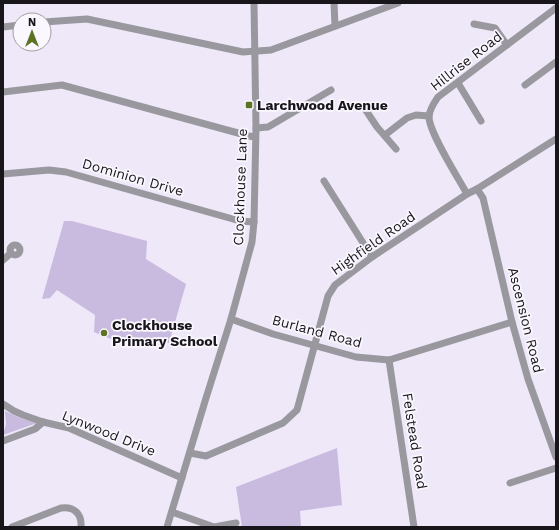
<svg xmlns="http://www.w3.org/2000/svg" width="559" height="530" font-family="'Work Sans',sans-serif">
  <style>
    .green { fill: #c9badf }
    .lines { fill: none; stroke-linecap: round; stroke-linejoin: round }
    .minor { stroke: #9a989f; stroke-width: 7 }
    .poi-dot { fill: #5d7222; stroke: #faf7fe; stroke-width: 1.5 }
    .labels { text-anchor: middle; stroke-width: 3.5; stroke-linejoin: round; paint-order: stroke }
    .street-label { font-size: 14px; fill: #18151b; stroke: #faf7fe }
    .poi-label { font-size: 14px; font-weight: bold; fill: #18151b; stroke: #faf7fe; text-anchor: start }
  </style>
  <rect width="100%" height="100%" fill="#eee8f9"/>
  <g class="green">
    <path d="M64,221H72L147,241L146,259L186,284L169,343L120,337L111,339L94,332L95,315L57,290L50,298L42,299Z"/>
    <path d="M5,411L20,418L37,423L3,435L6,424Z"/>
    <path d="M337,448L342,505L300,511L301,527H242L236,487Z"/>
  </g>
  <g class="lines">
    <g class="minor">
      <path d="M334,3L335,26"/>
      <path d="M44,22L87,19L243,52L271,50L398,3"/>
      <path d="M474,24L495,28L507,45"/>
      <path d="M3,27L20,25"/>
      <path d="M458,83L481,121"/>
      <path d="M525,85L556,62"/>
      <path d="M3,92L62,85L249,136L255,137"/>
      <path d="M365,109L377,127L396,149"/>
      <path d="M256,128L268,127L331,90"/>
      <path d="M385,135L407,118L416,115L429,116"/>
      <path d="M3,174L49,170L66,172L240,221L254,222"/>
      <path d="M324,181L372,257"/>
      <path d="M477,189L483,198L512,322L528,379L556,457"/>
      <path d="M467,194C459,179 428,131 429,116C430,108 434,103 438,97L556,8"/>
      <circle cx="15" cy="250" r="5"/>
      <path d="M3,260L11,253"/>
      <path d="M231,319L273,334L356,357L389,360L512,322"/>
      <path d="M389,360L414,527"/>
      <path d="M3,404L14,411L23,415L43,422L69,428L182,478"/>
      <path d="M3,441L35,429L43,422"/>
      <path d="M190,453L206,456L283,423L297,410L328,296L335,285L372,257L467,194L477,189L556,139"/>
      <path d="M510,483L556,468"/>
      <path d="M172,512L214,527L236,523"/>
      <path d="M12,527L61,508C74,506 82,514 81,527"/>
      <path d="M167,527L206,398L231,319L252,242L254,222L256,128L254,3"/>
    </g>
  </g>
  <g class="poi-dot">
    <rect x="245" y="101" width="8" height="8" rx="2"/>
    <circle cx="104" cy="333" r="4"/>
  </g>
  <g class="labels">
    <g class="street-label">
      <text transform="translate(466 61) rotate(-38)" y="5">Hillrise Road</text>
      <text transform="translate(133 177) rotate(16)" y="5">Dominion Drive</text>
      <text transform="translate(240 187) rotate(-88)" y="5">Clockhouse Lane</text>
      <text transform="translate(373 243) rotate(-35)" y="5">Highfield Road</text>
      <text transform="translate(526 320) rotate(76)" y="5">Ascension Road</text>
      <text transform="translate(317 331) rotate(15)" y="5">Burland Road</text>
      <text transform="translate(109 433) rotate(22)" y="5">Lynwood Drive</text>
      <text transform="translate(415 441) rotate(81)" y="5">Felstead Road</text>
    </g>
    <g class="poi-label">
      <text x="257" y="110">Larchwood Avenue</text>
      <text x="112" y="330">Clockhouse<tspan x="112" dy="16">Primary School</tspan></text>
    </g>
  </g>
  <rect width="559" height="530" fill="none" stroke="#18151b" stroke-width="8"/>
  <g transform="translate(32 32)"><circle r="19" fill="#faf7fe" stroke="#a09da3"/>
  <path d="M0-3L7 15L0 10L-7 15Z" fill="#5d7222"/>
  <text y="-6" font-size="11" font-weight="bold" text-anchor="middle" fill="#18151b">N</text>
  </g>
</svg>
